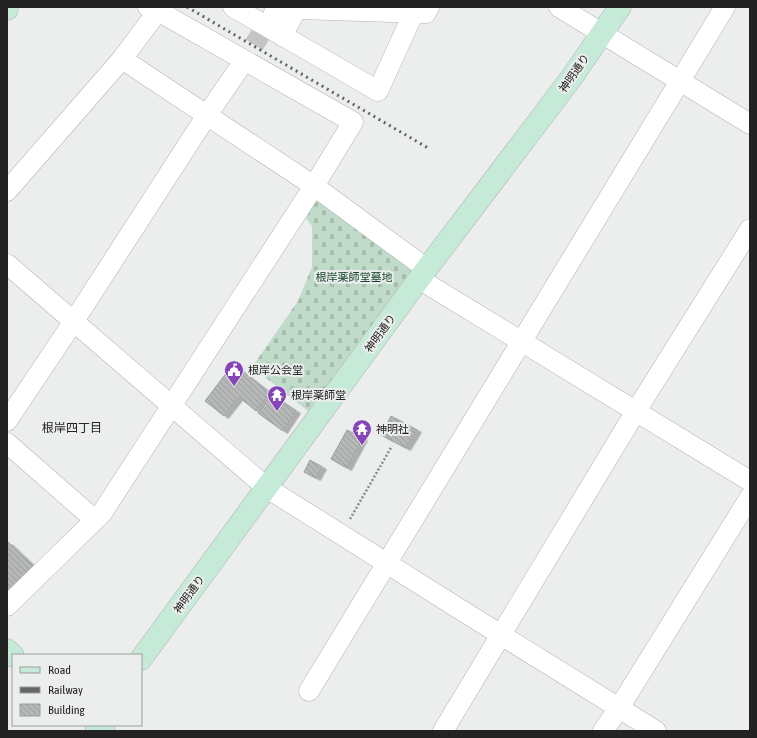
<svg xmlns="http://www.w3.org/2000/svg" width="757" height="738" font-family="'Asap Condensed','Noto Sans JP',sans-serif">
  <style>
    .cemetery { fill: url(#cemetery-stones) }
    .building { fill: url(#building-back-hatch); stroke: #9ea19f; filter: url(#shadow) }
    .lines { fill: none; stroke-linecap: round; stroke-linejoin: round }
    .street-tunnel { stroke: #c3c5c4; stroke-width: 20; stroke-dasharray: 20 10; stroke-linecap: butt }
    .street-casing { stroke: #b1b4b2; stroke-width: 21 }
    .secondary-casing { stroke: #b1b4b2; stroke-width: 23 }
    .path { stroke: #898b8a; stroke-width: 2.5; stroke-dasharray: 2 2; stroke-linecap: butt }
    .street { stroke: #fff; stroke-width: 20 }
    .secondary { stroke: #c6ead8; stroke-width: 22 }
    .rail { stroke: #646664; stroke-width: 3; stroke-dasharray: 2 4; stroke-linecap: butt }
    .labels { text-anchor: middle; stroke-width: 4; stroke-linejoin: round; paint-order: stroke }
    .street-label { font-size: 11px; fill: #222322; stroke: #ebeeec }
    .park-label { font-size: 11px; fill: #13452c; stroke: #ebeeec }
    .poi-label { font-size: 11px; fill: #222322; stroke: #ebeeec; text-anchor: start }
    .neighbourhood-label { font-size: 12px; fill: #222322; stroke: #ebeeec }
  </style>
  <defs>
    <pattern id="cemetery-stones" width="16" height="16" patternUnits="userSpaceOnUse"><rect width="16" height="16" fill="#c1dbca"/><path d="M2 7V4a2 2 0 0 1 4 0v3zM10 15v-3a2 2 0 0 1 4 0v3z" fill="#a6bcad"/></pattern>
    <pattern id="building-back-hatch" width="6" height="6" patternUnits="userSpaceOnUse"><rect width="6" height="6" fill="#b5b8b6"/><path d="M-1 5l2 2M0 0l6 6M5-1l2 2" fill="none" stroke="#9b9e9c"/></pattern>
    <filter id="shadow"><feDropShadow dx="4.5" dy="2.5" stdDeviation="0" flood-color="#0004"/></filter>
  </defs>
  <rect width="100%" height="100%" fill="#ebeeec"/>
  <path class="cemetery" d="M318,198L416,267L308,411L252,367L298,301L312,267V226L306,218Z"/>
  <g class="building">
    <path d="M233,364L270,393L256,411L239,397L224,416L205,401Z"/>
    <path d="M271,394L296,411L283,431L258,413Z"/>
    <path d="M391,416L417,430L406,448L381,435Z"/>
    <path d="M347,430L363,438L347,468L331,459Z"/>
    <path d="M310,460L322,467L316,478L304,472Z"/>
    <path d="M8,542L33,566L7,593V543Z"/>
  </g>
  <g class="lines">
    <path class="street-tunnel" d="M238,70L273,15"/>
    <defs>
      <g id="street">
        <path d="M233,7L378,91L414,12"/>
        <path d="M559,7L750,124"/>
        <path d="M273,15L277,7"/>
        <path d="M282,36L297,9L426,13L429,7"/>
        <path d="M122,59L314,186L427,269"/>
        <path d="M7,191L122,59L158,11"/>
        <path d="M7,264L267,488L501,635L656,731"/>
        <path d="M419,279L750,481"/>
        <path d="M7,421L74,321L207,115L238,70"/>
        <path d="M7,443L95,520"/>
        <path d="M7,606L102,513L314,186L353,122L158,11L148,7"/>
        <path d="M309,691L725,7"/>
        <path d="M443,731L636,411L750,229"/>
        <path d="M603,731L619,708L750,497"/>
      </g>
      <g id="secondary">
        <path d="M7,9V7"/>
        <path d="M7,650L13,656"/>
        <path d="M141,659L419,279L572,77L620,7"/>
        <path d="M96,725L104,731"/>
      </g>
    </defs>
    <use href="#street" class="street-casing"/>
    <use href="#secondary" class="secondary-casing"/>
    <path class="path" d="M350,519L392,446"/>
    <use href="#street" class="street"/>
    <use href="#secondary" class="secondary"/>
    <path class="rail" d="M187,7L428,148"/>
  </g>
  <defs>
    <symbol id="civic-pin" viewBox="-11 -11 22 30"><path d="M0 17L-7.5 6A9.5 9.5 0 1 1 7.5 6Z" fill="#8644b9" stroke="#ebeeec"/><path d="M-.6-6.5H3V-4.5H.6V-3L4-1V1h2V6H-6V1h2V-1L-.6-3ZM-1.2 2.5V6h2.4V2.5Z" fill="#fff"/></symbol>
    <symbol id="temple-pin" viewBox="-11 -11 22 30"><path d="M0 17L-7.5 6A9.5 9.5 0 1 1 7.5 6Z" fill="#8644b9" stroke="#ebeeec"/><path d="M0-6L5-2H3V0L6.5 2.5H4V6H1.5V3h-3V6H-4V2.5H-6.5L-3 0V-2H-5Z" fill="#fff"/></symbol>
  </defs>
  <g fill-rule="evenodd">
    <use href="#civic-pin" x="223" y="359" width="22" height="30"/>
    <use href="#temple-pin" x="266" y="384" width="22" height="30"/>
    <use href="#temple-pin" x="351" y="418" width="22" height="30"/>
  </g>
  <g class="labels">
    <g class="street-label">
      <text transform="translate(574 73) rotate(-55)" y="4">神明通り</text>
      <text transform="translate(380 333) rotate(-54)" y="4">神明通り</text>
      <text transform="translate(189 594) rotate(-54)" y="4">神明通り</text>
    </g>
    <g class="park-label">
      <text x="354" y="281">根岸薬師堂墓地</text>
    </g>
    <g class="poi-label">
      <text x="248" y="374">根岸公会堂</text>
      <text x="291" y="399">根岸薬師堂</text>
      <text x="376" y="433">神明社</text>
    </g>
    <g class="neighbourhood-label">
      <text x="72" y="432">根岸四丁目</text>
    </g>
  </g>
  <rect width="757" height="738" fill="none" stroke="#222322" stroke-width="16"/>
  <rect x="12" y="654" width="130" height="72" fill="#ebeeec" stroke="#9b9d9b"/>
  <rect x="20" y="667" width="20" height="6" fill="#c6ead8" stroke="#9b9d9b"/>
  <text x="48" y="674" font-size="12" fill="#222322">Road</text>
  <rect x="20" y="687" width="20" height="6" fill="#646664" stroke="#9b9d9b"/>
  <text x="48" y="694" font-size="12" fill="#222322">Railway</text>
  <rect x="20" y="704" width="20" height="12" fill="url(#building-back-hatch)" stroke="#9b9d9b"/>
  <text x="48" y="714" font-size="12" fill="#222322">Building</text>
</svg>
